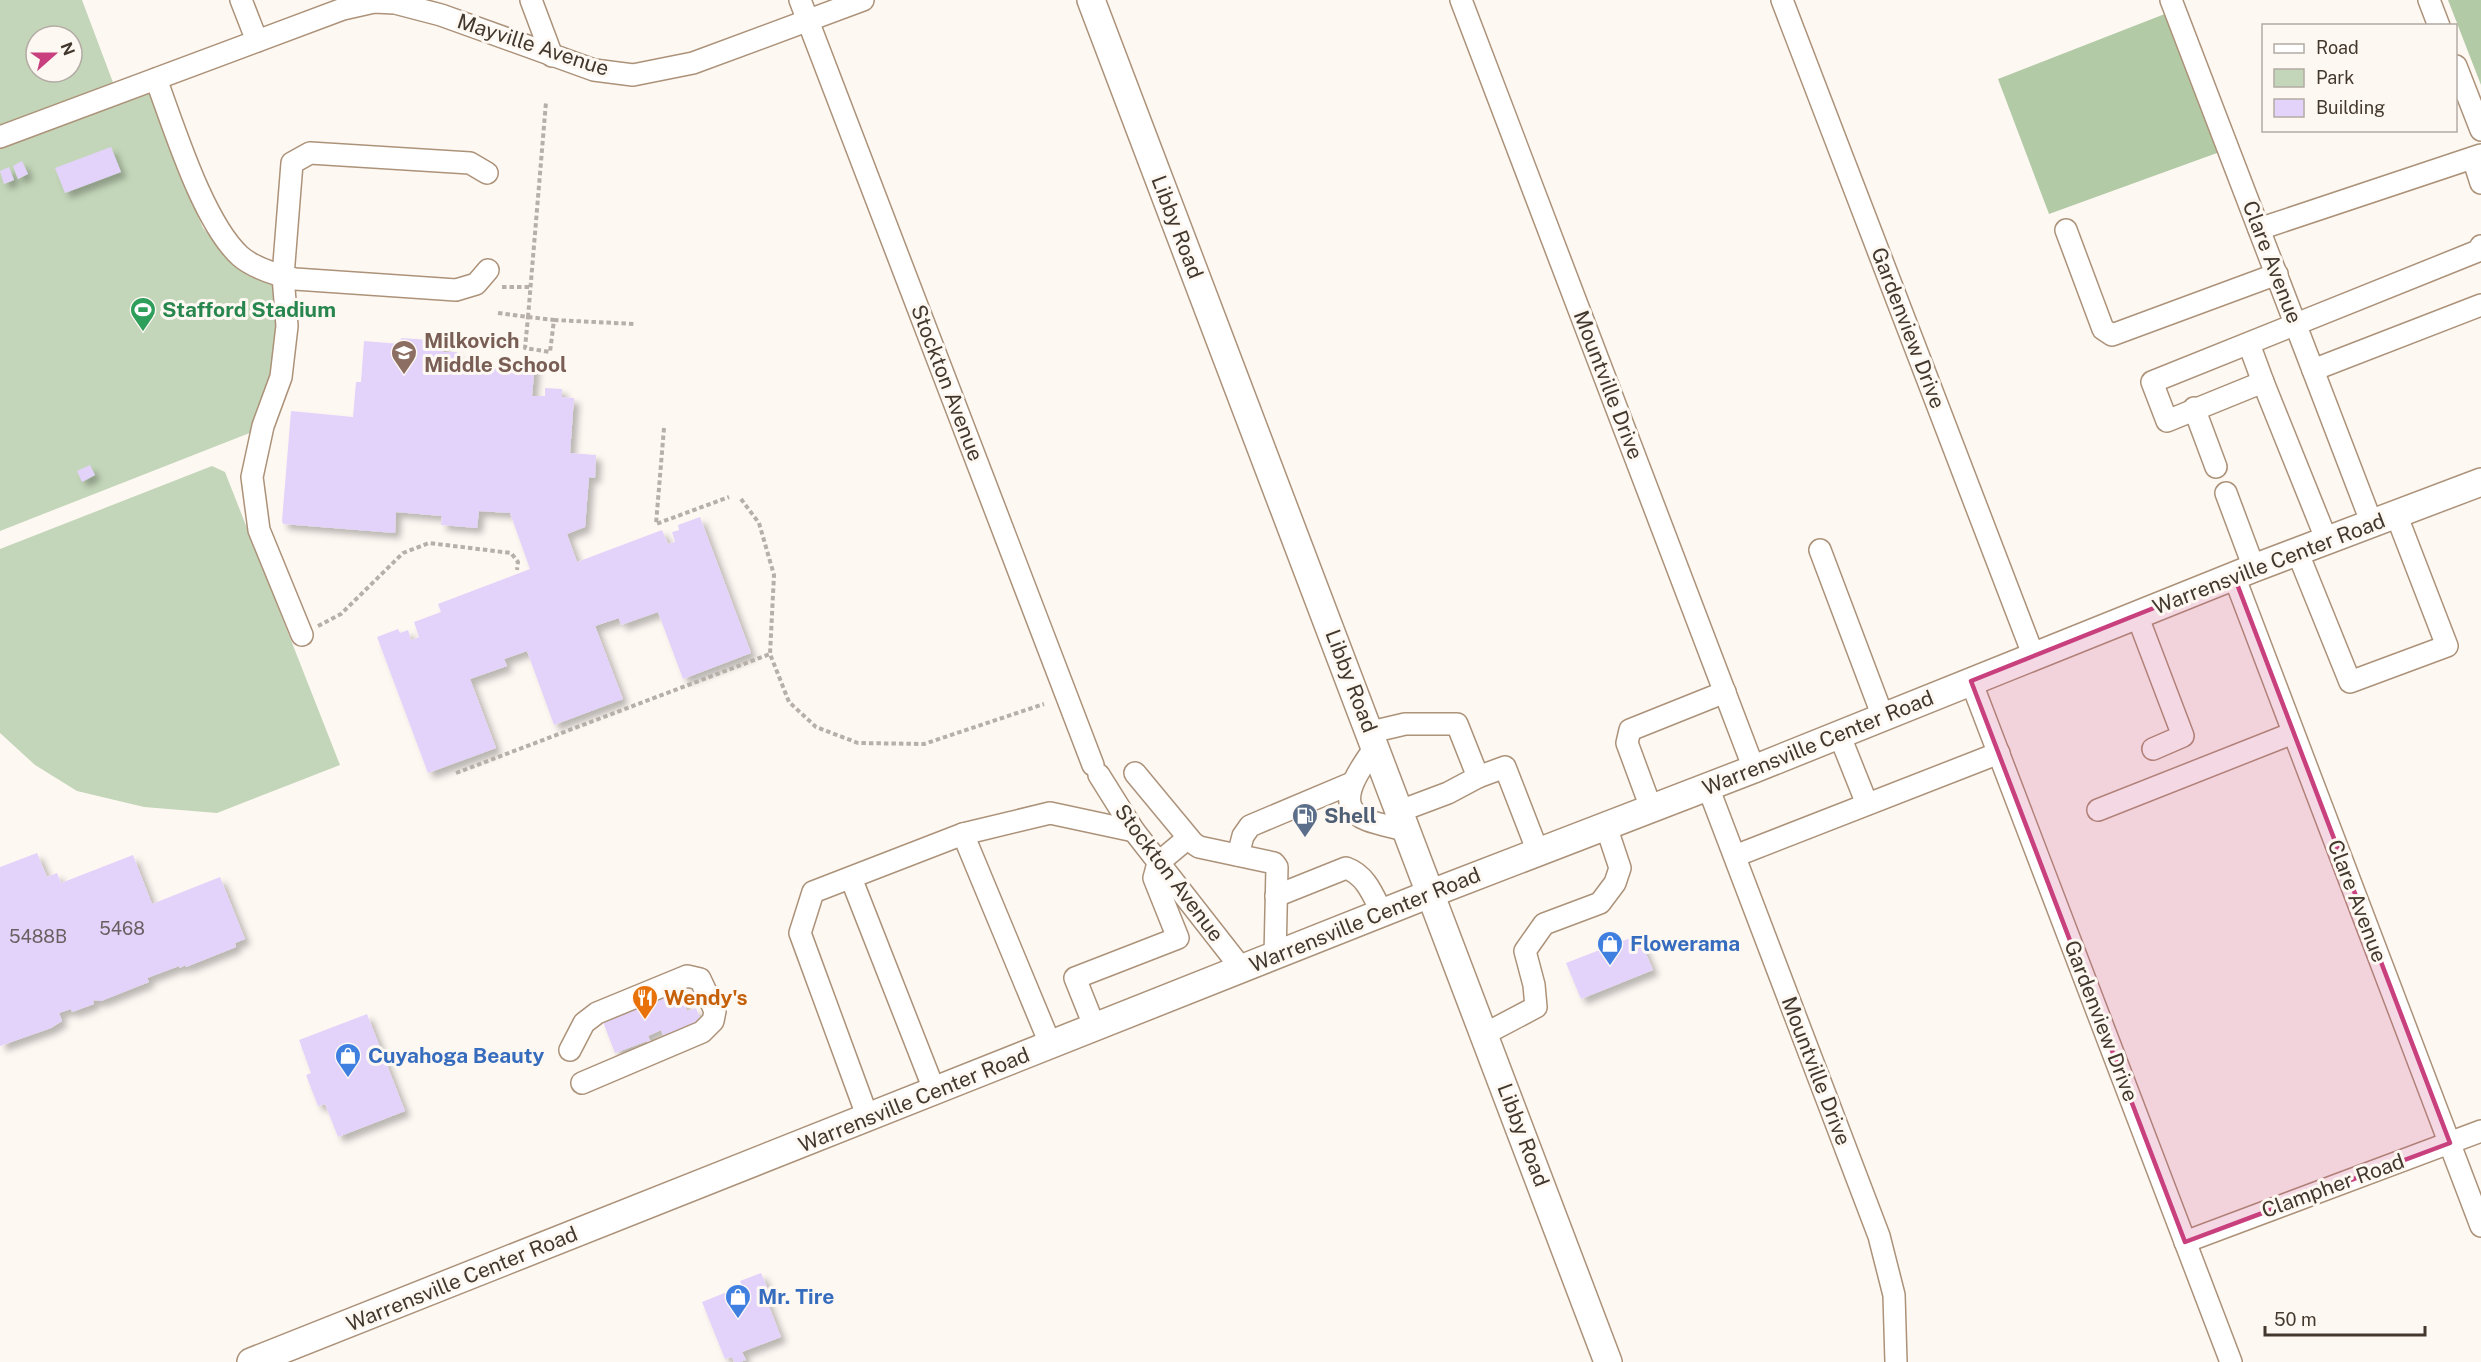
<svg xmlns="http://www.w3.org/2000/svg" width="2481" height="1362" font-family="'Public Sans',sans-serif">
  <style>
    .green { fill: #c3d6b9; fill-rule: evenodd }
    .forest { fill: #b3caa6 }
    .building { fill: #e3d3fa; filter: url(#shadow) }
    .lines { fill: none; stroke-linecap: round; stroke-linejoin: round }
    .minor-casing { stroke: #ac9279; stroke-width: 24 }
    .major-casing { stroke: #ac9279; stroke-width: 30 }
    .path { stroke: #b7b0a9; stroke-width: 4; stroke-dasharray: 4.5 3; stroke-linecap: butt }
    .minor { stroke: #fff; stroke-width: 21 }
    .major { stroke: #fff; stroke-width: 27 }
    .marked { fill: #c8407e; fill-opacity: 0.2; stroke: #c8407e; stroke-width: 4.5; stroke-linejoin: round }
    .labels { text-anchor: middle; stroke-width: 6; stroke-linejoin: round; paint-order: stroke }
    .number-label { font-size: 18px; fill: #6a5f60 }
    .street-label { font-size: 21px; fill: #42382d; stroke: #fef8f3 }
    .leisure-label { font-size: 21px; font-weight: bold; fill: #27864d; stroke: #fef8f3; text-anchor: start }
    .education-label { font-size: 21px; font-weight: bold; fill: #785e54; stroke: #fef8f3; text-anchor: start }
    .service-label { font-size: 21px; font-weight: bold; fill: #4e5e75; stroke: #fef8f3; text-anchor: start }
    .shop-label { font-size: 21px; font-weight: bold; fill: #366cbe; stroke: #fef8f3; text-anchor: start }
    .food-label { font-size: 21px; font-weight: bold; fill: #c56008; stroke: #fef8f3; text-anchor: start }
  </style>
  <defs>
    <filter id="shadow"><feDropShadow dx="5.5" dy="5.5" stdDeviation="3" flood-color="#0004"/></filter>
  </defs>
  <rect width="100%" height="100%" fill="#fef8f3"/>
  <g class="green">
    <path d="M0,0H82L120,101L151,90L184,183L203,228L217,244L293,287L257,430L0,531ZM36,36H72V72H36Z"/>
    <path d="M212,466L225,472L340,765L217,813L144,807L77,791L35,765L0,733V549Z"/>
  </g>
  <g class="forest">
    <path d="M2448,0H2481V85Z"/>
    <path d="M2175,10L2228,149L2049,214L1998,79Z"/>
  </g>
  <g class="building">
    <path d="M111,147L121,172L65,193L55,168Z"/>
    <path d="M22,161L28,174L18,179L13,166Z"/>
    <path d="M9,167L14,180L4,184L0,171Z"/>
    <path d="M401,338L444,341L443,352H457L456,365L514,370V361L535,363L532,396H545V388L562,389V397L574,398L570,453L596,455L595,478L589,477L585,527L567,534L577,562L662,530L668,544L675,542L672,532L679,530L678,525L700,517L751,653L683,679L658,612L621,625L619,618L595,626L623,699L554,725L527,651L504,659L507,666L470,679L496,748L428,773L377,637L398,629L400,633L408,630L411,640L419,637L414,622L441,612L438,604L530,569L510,513L479,511L477,528L441,525L442,516L396,512L395,533L283,524L282,521L291,411L353,417L356,382H361L364,341L400,344Z"/>
    <path d="M90,465L95,475L82,482L77,471Z"/>
    <path d="M37,853L47,877L57,873L61,883L133,855L152,904L220,877L245,939L235,943L236,947L186,967L185,965L180,968L179,966L147,978L149,982L101,1001L93,1000L94,1004L72,1012L71,1009L59,1013L62,1021L51,1028L0,1046V867Z"/>
    <path d="M1638,935L1653,970L1581,999L1566,963Z"/>
    <path d="M679,986L687,1011L696,1008L701,1021L663,1035L661,1030L648,1036L651,1042L648,1043L647,1041L615,1053L603,1022Z"/>
    <path d="M367,1014L405,1111L338,1137L325,1104L318,1106L306,1075L311,1073L299,1040Z"/>
    <path d="M761,1273L770,1294L765,1296L781,1337L742,1352L746,1360L740,1362H734L732,1357L725,1359L702,1302L742,1286L740,1281Z"/>
  </g>
  <g class="lines">
    <defs>
      <g id="minor">
        <path d="M241,0L257,41"/>
        <path d="M531,0L552,56"/>
        <path d="M800,0L1093,765"/>
        <path d="M1461,0L1754,769"/>
        <path d="M1782,0L2034,657"/>
        <path d="M2171,0L2372,524"/>
        <path d="M2429,0L2439,26"/>
        <path d="M2456,66L2481,130"/>
        <path d="M156,79C174,127 203,222 240,256C255,269 277,275 295,279L456,290L476,284L488,270"/>
        <path d="M0,137L343,9L374,2L395,3L441,15L594,70L633,75L693,63L863,0"/>
        <path d="M2473,158L2481,183"/>
        <path d="M2259,229L2481,155"/>
        <path d="M2066,230L2103,329L2112,335L2277,274"/>
        <path d="M2249,344L2263,382"/>
        <path d="M2313,370L2481,305"/>
        <path d="M2194,408L2216,467"/>
        <path d="M2226,493L2254,568"/>
        <path d="M2327,541L2263,382L2167,421L2152,382L2478,251L2481,246"/>
        <path d="M1820,550L1883,717"/>
        <path d="M2297,551L2350,682L2447,646L2396,514"/>
        <path d="M2234,576L2481,1226"/>
        <path d="M2137,615L2183,736L2153,749"/>
        <path d="M302,635L259,530L252,477L263,426L281,377L287,326L283,276L292,163L310,153L470,163L487,173"/>
        <path d="M1971,681L2231,1362"/>
        <path d="M1371,732L1405,724H1457L1478,777L1448,793L1400,811"/>
        <path d="M1839,734L1867,804"/>
        <path d="M1376,746C1363,765 1329,806 1367,820C1380,825 1395,827 1408,831"/>
        <path d="M1135,773L1193,843L1199,847L1274,863L1277,867L1275,957"/>
        <path d="M1099,775L1134,831L1242,969"/>
        <path d="M1478,777L1505,767L1538,852"/>
        <path d="M1708,787L1879,1236L1894,1295L1896,1362"/>
        <path d="M1651,808L1627,743L1630,730L1725,692"/>
        <path d="M2098,810L2293,733"/>
        <path d="M963,834L1051,1046"/>
        <path d="M1238,855L1243,836L1250,826L1352,783"/>
        <path d="M1735,856L1999,753"/>
        <path d="M851,878L935,1092"/>
        <path d="M1276,896L1346,868C1366,875 1373,895 1382,913"/>
        <path d="M1095,1028L1075,978L1178,938L1154,878L1158,863L1188,838"/>
        <path d="M1485,1034L1536,1007L1534,985L1525,951L1544,924L1600,903L1615,883L1620,868L1606,826"/>
        <path d="M570,1050L584,1023L597,1013L687,976L700,979L715,1011L713,1021L702,1032L582,1083"/>
        <path d="M868,1118L800,933L813,892L963,834L1050,813L1134,831"/>
        <path d="M2185,1242L2481,1131"/>
      </g>
      <g id="major">
        <path d="M1091,0L1608,1362"/>
        <path d="M251,1362L1432,893L1754,769L2254,568L2481,482"/>
      </g>
    </defs>
    <use href="#minor" class="minor-casing"/>
    <use href="#major" class="major-casing"/>
    <g class="path">
      <path d="M502,287H530"/>
      <path d="M498,313L528,317L546,102"/>
      <path d="M528,317L554,320L550,352L525,348Z"/>
      <path d="M554,320L634,324"/>
      <path d="M664,428L656,524L729,497"/>
      <path d="M741,499L759,523L774,575L770,654L789,702L816,727L858,743L924,744L1044,704"/>
      <path d="M318,626L341,614L403,553L429,543L511,553L518,562L517,570"/>
      <path d="M456,773L770,654"/>
    </g>
    <use href="#minor" class="minor"/>
    <use href="#major" class="major"/>
  </g>
  <path class="marked" d="M2234,576L2450,1143L2185,1242L1971,681Z"/>
  <defs>
    <symbol id="stadium-pin" viewBox="-11 -11 22 30"><path d="M0 17L-7.5 6A9.5 9.5 0 1 1 7.5 6Z" fill="#2e9e5b" stroke="#fef8f3"/><path d="M0-5a6.5 5 0 1 0 0 10a6.5 5 0 1 0 0-10ZM-3.5-1.8h7v3.6h-7Z" fill="#fff"/></symbol>
    <symbol id="school-pin" viewBox="-11 -11 22 30"><path d="M0 17L-7.5 6A9.5 9.5 0 1 1 7.5 6Z" fill="#8d6e63" stroke="#fef8f3"/><path d="M0-5L7-2L0 1L-7-2ZM-4 1L0 2.5L4 1V4Q0 6-4 4Z" fill="#fff"/></symbol>
    <symbol id="fuel-pin" viewBox="-11 -11 22 30"><path d="M0 17L-7.5 6A9.5 9.5 0 1 1 7.5 6Z" fill="#5c6f8a" stroke="#fef8f3"/><path d="M-5.5-6h7V0h2V4h1.3V-2.5L3-4.5l.8-.8L6-3V5H2.5V1h-1V6h-7ZM-4.2-4.7v3.2H.2V-4.7Z" fill="#fff"/></symbol>
    <symbol id="shop-pin" viewBox="-11 -11 22 30"><path d="M0 17L-7.5 6A9.5 9.5 0 1 1 7.5 6Z" fill="#3f7fe0" stroke="#fef8f3"/><path d="M-5-2.5h2.3a2.7 3.5 0 0 1 5.4 0H5L5.5 6h-11ZM-1.5-2.5h3a1.5 2.3 0 0 0-3 0Z" fill="#fff"/></symbol>
    <symbol id="restaurant-pin" viewBox="-11 -11 22 30"><path d="M0 17L-7.5 6A9.5 9.5 0 1 1 7.5 6Z" fill="#e8710a" stroke="#fef8f3"/><path d="M-5-6h1v4h1v-4h1v4h1v-4h1v5L-1.5 .5V6h-2V.5L-5-1ZM5-6V6H3V1.5H1.5Q1.5-4 5-6Z" fill="#fff"/></symbol>
  </defs>
  <g fill-rule="evenodd">
    <use href="#stadium-pin" x="128" y="295" width="30" height="40"/>
    <use href="#school-pin" x="389" y="338" width="30" height="40"/>
    <use href="#fuel-pin" x="1290" y="801" width="30" height="40"/>
    <use href="#shop-pin" x="1595" y="929" width="30" height="40"/>
    <use href="#restaurant-pin" x="630" y="983" width="30" height="40"/>
    <use href="#shop-pin" x="333" y="1041" width="30" height="40"/>
    <use href="#shop-pin" x="723" y="1282" width="30" height="40"/>
  </g>
  <g class="labels">
    <g class="number-label">
      <text x="122" y="935">5468</text>
      <text x="38" y="943">5488B</text>
    </g>
    <g class="street-label">
      <text transform="translate(533 45) rotate(18)" y="7">Mayville Avenue</text>
      <text transform="translate(1177 227) rotate(69)" y="7">Libby Road</text>
      <text transform="translate(2272 262) rotate(69)" y="7">Clare Avenue</text>
      <text transform="translate(1908 328) rotate(69)" y="7">Gardenview Drive</text>
      <text transform="translate(947 383) rotate(69)" y="7">Stockton Avenue</text>
      <text transform="translate(1608 385) rotate(69)" y="7">Mountville Drive</text>
      <text transform="translate(2269 564) rotate(-21)" y="7">Warrensville Center Road</text>
      <text transform="translate(1351 681) rotate(69)" y="7">Libby Road</text>
      <text transform="translate(1818 743) rotate(-22)" y="7">Warrensville Center Road</text>
      <text transform="translate(1169 873) rotate(53)" y="7">Stockton Avenue</text>
      <text transform="translate(2357 901) rotate(69)" y="7">Clare Avenue</text>
      <text transform="translate(1365 920) rotate(-22)" y="7">Warrensville Center Road</text>
      <text transform="translate(2101 1021) rotate(69)" y="7">Gardenview Drive</text>
      <text transform="translate(1816 1071) rotate(69)" y="7">Mountville Drive</text>
      <text transform="translate(914 1100) rotate(-22)" y="7">Warrensville Center Road</text>
      <text transform="translate(1523 1135) rotate(69)" y="7">Libby Road</text>
      <text transform="translate(2333 1186) rotate(-20)" y="7">Clampher Road</text>
      <text transform="translate(462 1279) rotate(-22)" y="7">Warrensville Center Road</text>
    </g>
    <g class="leisure-label">
      <text x="162" y="317">Stafford Stadium</text>
    </g>
    <g class="education-label">
      <text x="424" y="348">Milkovich<tspan x="424" dy="24">Middle School</tspan></text>
    </g>
    <g class="service-label">
      <text x="1324" y="823">Shell</text>
    </g>
    <g class="shop-label">
      <text x="1630" y="951">Flowerama</text>
      <text x="368" y="1063">Cuyahoga Beauty</text>
      <text x="758" y="1304">Mr. Tire</text>
    </g>
    <g class="food-label">
      <text x="664" y="1005">Wendy's</text>
    </g>
  </g>
  <rect x="2262" y="24" width="195" height="108" fill="#fef8f3" stroke="#b3aba4" stroke-width="1.5"/>
  <rect x="2274" y="44" width="30" height="9" fill="#ffffff" stroke="#b3aba4" stroke-width="1.5"/>
  <text x="2316" y="54" font-size="18" fill="#42382d">Road</text>
  <rect x="2274" y="69" width="30" height="18" fill="#c3d6b9" stroke="#b3aba4" stroke-width="1.5"/>
  <text x="2316" y="84" font-size="18" fill="#42382d">Park</text>
  <rect x="2274" y="99" width="30" height="18" fill="#e3d3fa" stroke="#b3aba4" stroke-width="1.5"/>
  <text x="2316" y="114" font-size="18" fill="#42382d">Building</text>
  <g transform="translate(54 54) rotate(69)"><circle r="28" fill="#fef8f3" stroke="#b3aba4" stroke-width="1.5"/>
  <path d="M0-4.5L10 22L0 15L-10 22Z" fill="#c8407e"/>
  <text y="-9" font-size="16" font-weight="bold" text-anchor="middle" fill="#42382d">N</text>
  </g>
  <path d="M2265 1326v9h160v-9" fill="none" stroke="#42382d" stroke-width="3"/>
  <text x="2274" y="1326" font-size="18" fill="#42382d" stroke="#fef8f3" stroke-width="4.5" paint-order="stroke">50 m</text>
</svg>
